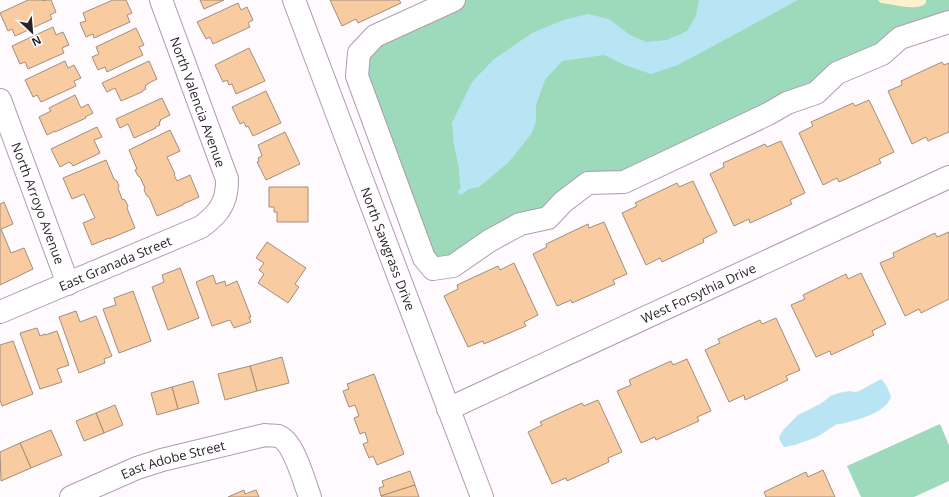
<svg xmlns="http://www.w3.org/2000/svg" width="949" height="497" font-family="'Open Sans',sans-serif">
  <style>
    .green { fill: #9ddabb }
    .sand { fill: #fbf2cc }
    .water { fill: #b8e4f4 }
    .building { fill: #f8cba1; stroke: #a28e7b }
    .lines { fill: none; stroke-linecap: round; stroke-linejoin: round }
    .minor-casing { stroke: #ae9cb1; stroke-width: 24 }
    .minor { stroke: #fff; stroke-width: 22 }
    .labels { text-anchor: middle; stroke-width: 3; stroke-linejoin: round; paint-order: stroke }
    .street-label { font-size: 13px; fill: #2b232c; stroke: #fff }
  </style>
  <rect width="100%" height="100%" fill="#fefafe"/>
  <g class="green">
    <path d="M455,0H949V22L624,182L588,183L433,269L359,53Z"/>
    <path d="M940,424L949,445V481L914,497H861L847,466Z"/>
  </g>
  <path class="sand" d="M878,0H926V3C917,12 893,4 881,3Z"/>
  <g class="water">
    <path d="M699,0H798L678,65L651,74L625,65L604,55L562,61L545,80L536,105V121L532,133L509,162L479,187L469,189L461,195L457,192L461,188L460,183L459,168L454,145L452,123L472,82L493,60L532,33L563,20L588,14L609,19L630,35L646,42L667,40L687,31L696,16Z"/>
    <path d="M881,379C886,383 889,391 891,397C885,414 856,420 841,424H837L817,437L795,445L784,447L781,443L779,437L784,429L798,415L820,404L827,399L830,396L839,393L849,391L855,392L859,391Z"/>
  </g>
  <g class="building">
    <path d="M28,0H43V1L46,0H51L56,12L50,15L52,19L15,36L12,29L8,31L0,13Z"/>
    <path d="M113,0H126L132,13L127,15L130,22L94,38L93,34L86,37L80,23L86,21L83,13Z"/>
    <path d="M200,0H224L204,9Z"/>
    <path d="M330,0H399L401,3L358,23L356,19L342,26Z"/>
    <path d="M238,3L241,10L247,7L253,20L248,23L250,27L213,44L210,37L206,39L197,22Z"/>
    <path d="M53,27L56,35L63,32L69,45L62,48L64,53L28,69L25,62L20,64L12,46Z"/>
    <path d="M136,28L144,45L139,47L143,55L107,72L105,67L98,70L92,57L99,54L96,47Z"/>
    <path d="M249,48L265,81L236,94L232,84L229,85L227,80L223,82L215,65Z"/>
    <path d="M65,61L68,68L74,65L81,78L74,81L76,86L41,102L37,95L33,97L25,80Z"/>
    <path d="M149,61L157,79L147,84V85L145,86L146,89L142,91V92L121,101L115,88L107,92L102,83Z"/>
    <path d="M942,62L944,65L949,63V132L928,141L926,137L912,144L888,91L902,85L901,81Z"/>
    <path d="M266,91L281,123L253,136L248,126L246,127L244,122L240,124L232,107Z"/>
    <path d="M75,95L81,108L88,104L93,113L85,117L86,118L55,132V131L47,135L39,117L51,111L49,108Z"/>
    <path d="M162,98L170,115L160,120L161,121L159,122L160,125L155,127L156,128L134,138L128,124L120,128L116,119Z"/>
    <path d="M869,100L894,152L879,159L881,163L839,182L837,178L823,185L799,133L813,126L811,122L853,103L855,106Z"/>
    <path d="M97,127L102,137L94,140L100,153L73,166L71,163H70L69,162L60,167L51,149Z"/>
    <path d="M170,130L180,151L167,157L175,174L174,175L177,181L190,175L199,197L183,204V205L157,216L149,197L147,196L144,190L145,188L140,177L138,176L135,170L137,169L129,150Z"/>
    <path d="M285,132L300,164L266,180L257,162L259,161L258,158L262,156L258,145Z"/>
    <path d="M781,141L805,193L790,200L792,204L750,223L749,219L734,226L710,174L724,167L723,163L765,144L767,147Z"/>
    <path d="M106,160L114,179L117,181L119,186L118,188L122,199L125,200L128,206L127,208L135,228L109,239V238L92,245L83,223L95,218L84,194L72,199L63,178Z"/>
    <path d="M693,181L717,232L703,239L704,242L662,262L660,258L646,265L622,213L637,206L635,203L677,183L679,187Z"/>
    <path d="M269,187H308V222H277V212H274V207H269Z"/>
    <path d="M4,202L13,224L1,229L11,253L24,248L33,269L0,285V204Z"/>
    <path d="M604,222L627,274L613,280L615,284L572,303L571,300L557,306L533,254L547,247L546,244L588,224L589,228Z"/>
    <path d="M949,232V299L921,313L919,309L905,316L880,263L894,257L893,253L935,233L937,237Z"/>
    <path d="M267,242L306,268L295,284L299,287L288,303L258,283L264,274L259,270L264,263L256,258Z"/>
    <path d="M514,263L538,315L524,322L526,326L484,344L483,341L468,347L444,296L458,289L457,285L498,266L500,270Z"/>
    <path d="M180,268L199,318L168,330L152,287L164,282L162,275Z"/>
    <path d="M861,273L886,324L872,331L874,335L831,355L830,351L816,357L791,305L805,299L803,295L846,274L848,279Z"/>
    <path d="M213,275L216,284L225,281L226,286L237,281L251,317H249L251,322L234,328L230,320L212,326L196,282Z"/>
    <path d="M133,291L151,341L119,353L103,309L116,305L114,298Z"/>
    <path d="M76,311L80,322L96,316L112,356L104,359L105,363L79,373L59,317Z"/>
    <path d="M776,318L800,370L786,376L788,380L745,400L744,395L729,402L705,350L720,343L718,339L760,320L762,324Z"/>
    <path d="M37,328L40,336L45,334V335L57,331L69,365L57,369L62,382L40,389L20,333Z"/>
    <path d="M13,341L33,394L2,406L0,400V345Z"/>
    <path d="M282,357L289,383L257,391L250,366Z"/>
    <path d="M687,359L711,411L697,417L699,421L656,440L655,437L641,443L617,391L631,385L629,380L671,361L673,365Z"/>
    <path d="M250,366L257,391L225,400L218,374Z"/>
    <path d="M374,374L404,454L377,465L373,456L369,458L363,444L368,442L365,432L360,434L354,418L359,416L355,405L349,407L343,391L349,389L347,384Z"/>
    <path d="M193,381L199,403L178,409L172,387Z"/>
    <path d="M172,387L178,409L157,415L151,393Z"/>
    <path d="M598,400L622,452L608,458L609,462L567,481L566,478L552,484L528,432L542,425L540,422L582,403L584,406Z"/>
    <path d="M115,405L123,425L104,433L96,413Z"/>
    <path d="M96,413L104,433L84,441L76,421Z"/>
    <path d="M51,430L62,455L31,468L20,443Z"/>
    <path d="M20,443L31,468L1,481L0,452Z"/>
    <path d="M823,470L835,497H766L764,492L806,472L808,477Z"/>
    <path d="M410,471L415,485L381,496L379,488L384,486L382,481Z"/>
    <path d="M415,485L419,497H382L381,496Z"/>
    <path d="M244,490L245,494L256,490L259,497H228Z"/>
  </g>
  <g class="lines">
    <defs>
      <g id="minor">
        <path id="s1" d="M294,0L482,497"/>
        <path d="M454,0L375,36L359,53L357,76L424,258L433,269L453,266L489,241L520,224L548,218L563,202L588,183L624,182L768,114L787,103L816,93L837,73L882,54L900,38L949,22"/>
        <path id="s2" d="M0,100L68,284"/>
        <path id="s3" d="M0,312L201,227C213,218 224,208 226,192C227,188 227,183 227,179L161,0"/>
        <path id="s4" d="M448,409L949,177"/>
        <path id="s5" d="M71,497L137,468L162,460L265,435C269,436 274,435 278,436C294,441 304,482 310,497"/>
      </g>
    </defs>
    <use href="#minor" class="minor-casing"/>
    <use href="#minor" class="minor"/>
  </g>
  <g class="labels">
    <g class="street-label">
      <text transform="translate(198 102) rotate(70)" y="5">North Valencia Avenue</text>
      <text dy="5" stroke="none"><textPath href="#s2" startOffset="110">North Arroyo Avenue</textPath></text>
      <text dy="5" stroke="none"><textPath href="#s1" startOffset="266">North Sawgrass Drive</textPath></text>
      <text dy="5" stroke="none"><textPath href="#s3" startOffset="125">East Granada Street</textPath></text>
      <text dy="5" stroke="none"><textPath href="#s4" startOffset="276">West Forsythia Drive</textPath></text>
      <text dy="5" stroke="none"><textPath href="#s5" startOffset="109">East Adobe Street</textPath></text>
    </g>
  </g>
  <g transform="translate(32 32) rotate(154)" stroke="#ffffff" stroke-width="3" paint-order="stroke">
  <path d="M0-3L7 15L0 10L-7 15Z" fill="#2b232c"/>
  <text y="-6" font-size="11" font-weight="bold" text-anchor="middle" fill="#2b232c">N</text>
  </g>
</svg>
